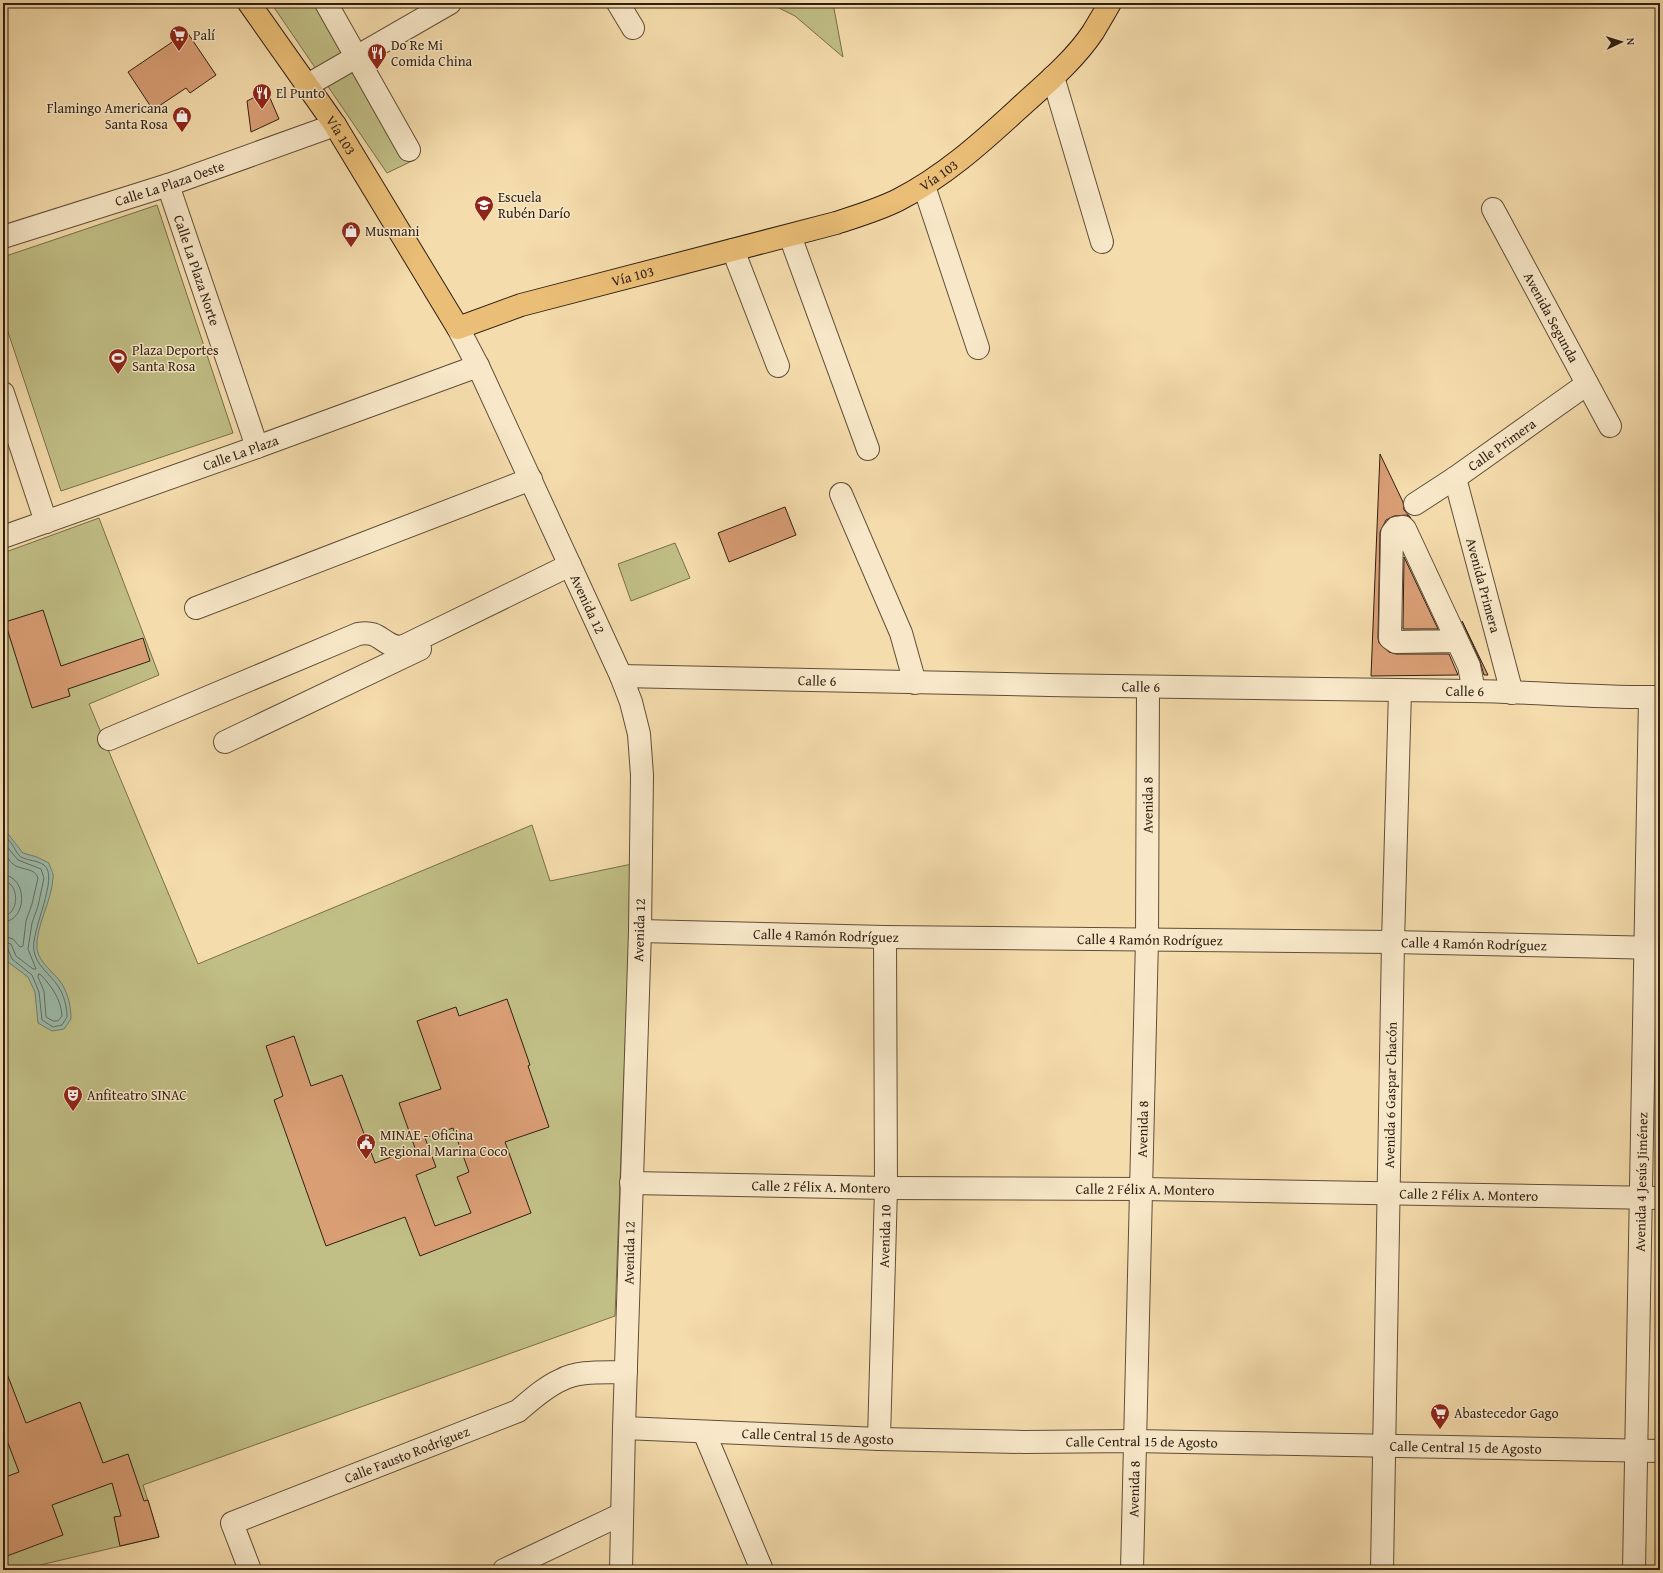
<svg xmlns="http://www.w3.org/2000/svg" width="1663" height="1573" font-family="'Gentium Book Plus',serif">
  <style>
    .green { fill: #c1bf86; stroke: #786f4c }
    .water { fill: #9cbbab; stroke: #707d6e }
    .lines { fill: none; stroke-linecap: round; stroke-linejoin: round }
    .shore { stroke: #666d5e; stroke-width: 1 }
    .building { fill: #da9e75; stroke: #2f1f12; fill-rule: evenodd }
    .minor-casing { stroke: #604e38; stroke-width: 24 }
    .major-casing { stroke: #2f1f12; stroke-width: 24 }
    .minor { stroke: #f8e8c9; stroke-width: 22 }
    .major { stroke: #eabe76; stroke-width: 22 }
    .labels { text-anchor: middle; stroke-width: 3; stroke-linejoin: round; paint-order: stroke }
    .poi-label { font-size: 14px; fill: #2f1f12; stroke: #f8e8c9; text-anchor: start }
    .street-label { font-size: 14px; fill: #2f1f12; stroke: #f8e8c9 }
  </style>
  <rect width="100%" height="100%" fill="#f5dcac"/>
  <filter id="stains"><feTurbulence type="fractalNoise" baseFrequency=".005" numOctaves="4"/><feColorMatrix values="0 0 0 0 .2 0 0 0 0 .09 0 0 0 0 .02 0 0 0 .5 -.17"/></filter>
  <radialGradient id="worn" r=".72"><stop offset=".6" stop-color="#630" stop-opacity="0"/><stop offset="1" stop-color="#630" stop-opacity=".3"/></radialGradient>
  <g class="green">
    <path d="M271,3H321L412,161L387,173Z"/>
    <path d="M769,3H833L843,57L795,16Z"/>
    <path d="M157,205L233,433L61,491L3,317V257Z"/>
    <path d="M99,518L159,675L89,704L198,964L532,825L550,881L632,864L615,1316L143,1485L159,1537L19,1570H3V553Z"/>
    <path d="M675,543L690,578L631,601L618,564Z"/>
  </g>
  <path class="water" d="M3,833L8,834L23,853L37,857L49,863C50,868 54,873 53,878C52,901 35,927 37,949C39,963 55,973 62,984C68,994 71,1007 71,1019L64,1029L52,1031L38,1023L35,992L28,977L8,962L4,950L3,925L6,898L3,879Z"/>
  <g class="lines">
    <g class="shore">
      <path d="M3,837C13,839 14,852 21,857C28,861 37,860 44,865C60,877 30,931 34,951C36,965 50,974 58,986C64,995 67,1007 67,1017L62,1025L53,1027L42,1020L39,992L32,975L12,959L8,949L3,947"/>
      <path d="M3,842L18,860L41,869L44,878L38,906L32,923L28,949L36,969H33L16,956L11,944L3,942"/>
      <path d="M3,851C7,856 10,863 16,866C23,870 35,868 38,878L32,904L26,921L23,946L20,947L13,939L3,936"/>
      <path d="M3,875C28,876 28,921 3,922"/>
      <path d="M3,881C20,882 20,915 3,916"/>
      <path d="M39,974L41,975C52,987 61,999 62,1016L58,1021H53L46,1017L44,991L38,977Z"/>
    </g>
  </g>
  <g class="building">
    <path d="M187,32L216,75L190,93L186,88L153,110L128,72Z"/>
    <path d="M267,91L279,119L251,132L247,101Z"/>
    <path d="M1380,454L1403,502L1404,510L1411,518L1407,515L1394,516L1386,520L1380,532L1378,638L1379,643L1389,652L1396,654H1449L1458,675L1371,676Z"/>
    <path d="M785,507L796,535L729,562L718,533Z"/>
    <path d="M1404,557L1438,629H1403Z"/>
    <path d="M43,610L61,666L143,638L150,661L68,689L70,696L32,708L5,622Z"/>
    <path d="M1462,621L1488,675H1484L1480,661Z"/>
    <path d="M507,999L530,1065L528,1066L549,1127L505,1142L531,1213L420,1256L405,1217L326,1246L274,1100L283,1096L266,1046L294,1036L311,1086L342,1075L375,1163L415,1148L399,1103L441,1089L417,1021L456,1007L459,1016ZM453,1128L469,1172L457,1177L471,1213L435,1226L416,1175L436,1167L425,1138Z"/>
    <path d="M4,1366L26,1423L80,1402L103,1463L128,1454L144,1501L148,1500L159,1537L120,1546L114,1517L121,1516L112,1483L52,1505L63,1535L7,1556L3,1545V1478L19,1472L3,1430V1367Z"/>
  </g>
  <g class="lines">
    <defs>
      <g id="minor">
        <path d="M326,3L409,150"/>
        <path d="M618,3L633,28"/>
        <path d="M1053,77L1102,242"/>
        <path d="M306,86L450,3"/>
        <path id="s1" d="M168,185L257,447"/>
        <path d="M924,186L978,348"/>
        <path id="s2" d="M1493,209L1610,426"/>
        <path d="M790,236L868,449"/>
        <path id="s3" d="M3,237L168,185L335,125"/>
        <path d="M733,250L778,366"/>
        <path id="s4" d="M458,328L478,366L621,676L631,702L639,734L642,775L640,931L624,1428L621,1570"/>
        <path d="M3,393L46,522"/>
        <path id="s5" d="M1455,478L1512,693"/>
        <path d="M841,494L901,633L915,683"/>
        <path id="s6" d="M1415,504L1455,478L1587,384"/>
        <path id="s7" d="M3,537L257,447L478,366"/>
        <path d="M196,608L531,479"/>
        <path d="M1457,641L1396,642L1390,638L1392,533L1396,528L1403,527L1405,529L1469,666L1474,691"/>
        <path id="s8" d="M621,676C905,683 1188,688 1472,691C1535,692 1597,698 1660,697"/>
        <path d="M109,739L358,634C381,629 382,647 402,647L570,565"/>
        <path d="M225,742L420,649"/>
        <path id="s9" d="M640,931L885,937L1393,942L1660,948"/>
        <path id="s10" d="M631,1183L886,1188L1142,1189L1660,1198"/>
        <path id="s11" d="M624,1428L879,1439L1024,1442L1134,1441L1660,1451"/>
        <path d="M704,1432L762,1570"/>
        <path id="s12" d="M879,1439L886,1188L885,937"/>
        <path id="s13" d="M250,1570L232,1523L518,1411C531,1400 545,1387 561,1380C579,1370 605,1373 626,1372"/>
        <path d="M504,1570L622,1514"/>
        <path id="s14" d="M1132,1570L1147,939L1148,687"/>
        <path id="s15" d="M1382,1570L1393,942L1400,691"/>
        <path id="s16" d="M1634,1570L1650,697"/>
      </g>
      <g id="major">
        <path id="s17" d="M249,3L335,125L458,328L521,305L836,223C857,216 878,210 898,200C943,177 980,144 1017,110C1043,86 1073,62 1093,32C1099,22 1105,12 1110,3"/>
      </g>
    </defs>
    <use href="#minor" class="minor-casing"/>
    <use href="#major" class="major-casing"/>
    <use href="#minor" class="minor"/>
    <use href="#major" class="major"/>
  </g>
  <defs>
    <symbol id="supermarket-pin" viewBox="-11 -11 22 30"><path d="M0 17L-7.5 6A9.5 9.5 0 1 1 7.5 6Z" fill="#8f2418" stroke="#f8e8c9"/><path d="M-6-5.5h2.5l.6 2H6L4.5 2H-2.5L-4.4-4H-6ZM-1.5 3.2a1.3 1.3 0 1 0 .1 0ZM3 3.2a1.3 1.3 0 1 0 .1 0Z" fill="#fff"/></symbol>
    <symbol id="restaurant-pin" viewBox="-11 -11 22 30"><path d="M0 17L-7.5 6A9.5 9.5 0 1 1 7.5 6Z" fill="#8f2418" stroke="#f8e8c9"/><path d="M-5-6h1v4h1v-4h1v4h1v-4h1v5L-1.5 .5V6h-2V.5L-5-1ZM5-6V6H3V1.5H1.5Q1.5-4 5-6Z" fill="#fff"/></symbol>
    <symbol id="shop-pin" viewBox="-11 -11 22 30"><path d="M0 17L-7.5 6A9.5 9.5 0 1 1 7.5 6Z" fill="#8f2418" stroke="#f8e8c9"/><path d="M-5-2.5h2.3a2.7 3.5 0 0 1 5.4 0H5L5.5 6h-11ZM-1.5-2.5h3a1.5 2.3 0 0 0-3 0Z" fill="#fff"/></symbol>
    <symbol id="school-pin" viewBox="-11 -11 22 30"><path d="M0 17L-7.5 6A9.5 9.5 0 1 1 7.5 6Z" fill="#8f2418" stroke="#f8e8c9"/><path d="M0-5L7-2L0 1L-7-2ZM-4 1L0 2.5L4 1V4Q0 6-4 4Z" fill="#fff"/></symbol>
    <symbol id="stadium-pin" viewBox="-11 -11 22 30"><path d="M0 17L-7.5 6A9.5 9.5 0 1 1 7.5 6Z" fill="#8f2418" stroke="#f8e8c9"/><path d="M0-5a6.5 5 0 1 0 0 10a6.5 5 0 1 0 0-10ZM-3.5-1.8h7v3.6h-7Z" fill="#fff"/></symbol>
    <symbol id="theatre-pin" viewBox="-11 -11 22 30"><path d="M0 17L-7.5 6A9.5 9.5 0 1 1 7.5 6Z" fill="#8f2418" stroke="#f8e8c9"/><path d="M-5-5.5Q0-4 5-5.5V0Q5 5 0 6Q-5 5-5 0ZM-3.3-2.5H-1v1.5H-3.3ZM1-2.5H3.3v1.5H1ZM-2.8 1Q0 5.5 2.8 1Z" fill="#fff"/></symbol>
    <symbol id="civic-pin" viewBox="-11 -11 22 30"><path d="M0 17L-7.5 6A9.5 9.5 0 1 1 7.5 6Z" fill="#8f2418" stroke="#f8e8c9"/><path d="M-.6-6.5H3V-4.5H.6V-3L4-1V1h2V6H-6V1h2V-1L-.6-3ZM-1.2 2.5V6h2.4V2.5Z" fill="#fff"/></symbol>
  </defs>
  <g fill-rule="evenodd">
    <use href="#supermarket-pin" x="168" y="24" width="22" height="30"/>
    <use href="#restaurant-pin" x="366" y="42" width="22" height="30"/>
    <use href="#restaurant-pin" x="251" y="82" width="22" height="30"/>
    <use href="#shop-pin" x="171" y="105" width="22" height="30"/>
    <use href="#school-pin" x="473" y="194" width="22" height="30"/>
    <use href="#shop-pin" x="340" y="220" width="22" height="30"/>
    <use href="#stadium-pin" x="107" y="347" width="22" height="30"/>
    <use href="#theatre-pin" x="62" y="1084" width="22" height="30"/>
    <use href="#civic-pin" x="355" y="1132" width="22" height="30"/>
    <use href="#supermarket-pin" x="1429" y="1402" width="22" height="30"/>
  </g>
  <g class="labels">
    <g class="poi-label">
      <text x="193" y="40">Palí</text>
      <text x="391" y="50">Do Re Mi<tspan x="391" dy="16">Comida China</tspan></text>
      <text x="276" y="98">El Punto</text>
      <text x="168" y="113" text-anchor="end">Flamingo Americana<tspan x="168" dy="16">Santa Rosa</tspan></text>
      <text x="498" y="202">Escuela<tspan x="498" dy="16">Rubén Darío</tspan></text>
      <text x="365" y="236">Musmani</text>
      <text x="132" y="355">Plaza Deportes<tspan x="132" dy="16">Santa Rosa</tspan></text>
      <text x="87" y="1100">Anfiteatro SINAC</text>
      <text x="380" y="1140">MINAE - Oficina<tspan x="380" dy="16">Regional Marina Coco</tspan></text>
      <text x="1454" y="1418">Abastecedor Gago</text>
    </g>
    <g class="street-label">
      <text dy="5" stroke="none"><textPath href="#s17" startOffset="161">Vía 103</textPath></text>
      <text dy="5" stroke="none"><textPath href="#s17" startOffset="893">Vía 103</textPath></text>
      <text dy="5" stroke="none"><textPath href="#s3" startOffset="175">Calle La Plaza Oeste</textPath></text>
      <text dy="5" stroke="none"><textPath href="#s1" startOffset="90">Calle La Plaza Norte</textPath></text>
      <text dy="5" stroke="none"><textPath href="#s17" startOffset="569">Vía 103</textPath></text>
      <text dy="5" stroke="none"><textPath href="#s2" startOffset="123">Avenida Segunda</textPath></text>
      <text dy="5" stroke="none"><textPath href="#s6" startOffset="105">Calle Primera</textPath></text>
      <text dy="5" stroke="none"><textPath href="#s7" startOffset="252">Calle La Plaza</textPath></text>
      <text dy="5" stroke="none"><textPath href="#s5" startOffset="111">Avenida Primera</textPath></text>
      <text dy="5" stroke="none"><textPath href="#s4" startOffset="305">Avenida 12</textPath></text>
      <text dy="5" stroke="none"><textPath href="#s8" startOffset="196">Calle 6</textPath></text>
      <text dy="5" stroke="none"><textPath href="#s8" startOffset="520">Calle 6</textPath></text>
      <text dy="5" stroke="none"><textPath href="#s8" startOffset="844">Calle 6</textPath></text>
      <text dy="5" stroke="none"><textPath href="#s14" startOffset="765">Avenida 8</textPath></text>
      <text transform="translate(639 930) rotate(-88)" y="5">Avenida 12</text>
      <text dy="5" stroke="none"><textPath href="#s9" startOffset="186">Calle 4 Ramón Rodríguez</textPath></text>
      <text dy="5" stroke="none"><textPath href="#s9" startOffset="510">Calle 4 Ramón Rodríguez</textPath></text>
      <text dy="5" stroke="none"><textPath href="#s9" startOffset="834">Calle 4 Ramón Rodríguez</textPath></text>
      <text dy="5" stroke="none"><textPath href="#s15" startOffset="475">Avenida 6 Gaspar Chacón</textPath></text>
      <text dy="5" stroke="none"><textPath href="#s14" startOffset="441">Avenida 8</textPath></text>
      <text dy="5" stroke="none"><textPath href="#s16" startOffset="388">Avenida 4 Jesús Jiménez</textPath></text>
      <text dy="5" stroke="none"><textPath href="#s10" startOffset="190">Calle 2 Félix A. Montero</textPath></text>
      <text dy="5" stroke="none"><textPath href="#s10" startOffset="514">Calle 2 Félix A. Montero</textPath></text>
      <text dy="5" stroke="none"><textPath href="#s10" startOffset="838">Calle 2 Félix A. Montero</textPath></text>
      <text dy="5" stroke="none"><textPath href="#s12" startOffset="203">Avenida 10</textPath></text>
      <text transform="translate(629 1253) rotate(-89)" y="5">Avenida 12</text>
      <text dy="5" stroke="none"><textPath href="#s11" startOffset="194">Calle Central 15 de Agosto</textPath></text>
      <text dy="5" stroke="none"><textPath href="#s11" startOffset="518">Calle Central 15 de Agosto</textPath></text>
      <text dy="5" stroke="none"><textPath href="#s11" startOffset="842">Calle Central 15 de Agosto</textPath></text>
      <text dy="5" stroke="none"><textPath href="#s13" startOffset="238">Calle Fausto Rodríguez</textPath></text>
      <text dy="5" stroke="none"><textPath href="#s14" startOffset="81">Avenida 8</textPath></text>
    </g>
  </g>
  <rect width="1663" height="1573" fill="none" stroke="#f5dcac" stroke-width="16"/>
  <rect x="4" y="4" width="1655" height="1565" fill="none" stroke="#2f1f12" stroke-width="2"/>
  <rect x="8" y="8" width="1647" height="1557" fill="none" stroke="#2f1f12"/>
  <g transform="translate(1621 42) rotate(86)" stroke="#f8e8c9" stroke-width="3" paint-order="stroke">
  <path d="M0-3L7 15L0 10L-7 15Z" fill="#2f1f12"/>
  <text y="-6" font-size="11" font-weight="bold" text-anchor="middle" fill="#2f1f12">N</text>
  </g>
  <rect width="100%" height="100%" filter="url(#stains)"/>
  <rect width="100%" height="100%" fill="url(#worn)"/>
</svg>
